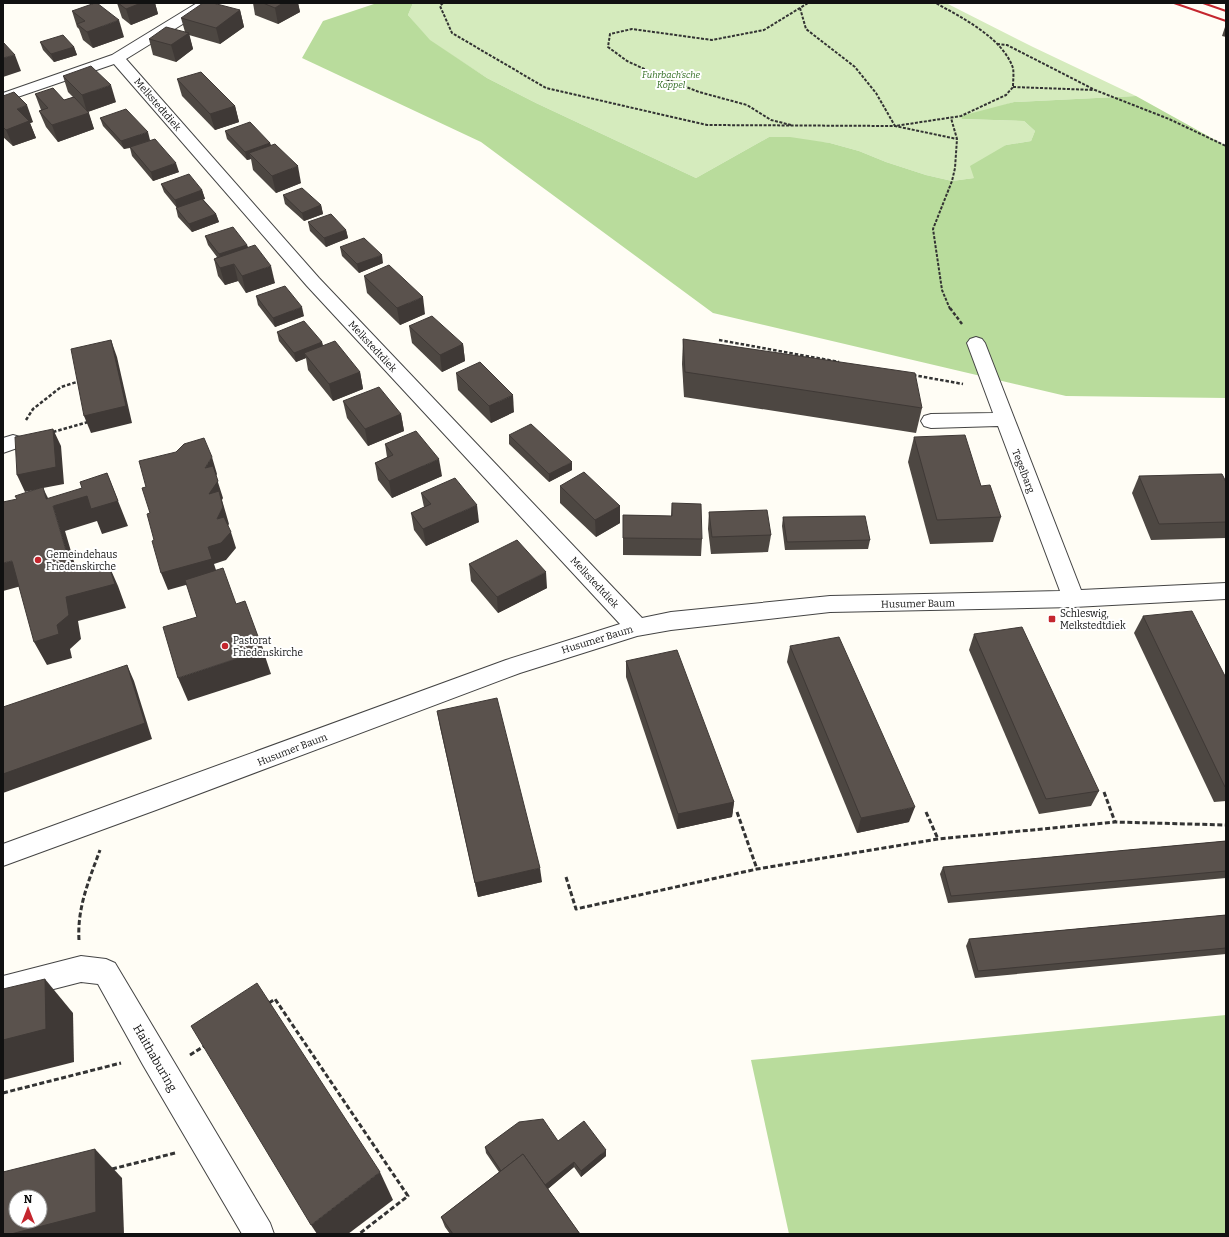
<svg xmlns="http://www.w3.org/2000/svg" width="1229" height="1237" font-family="Bitter,serif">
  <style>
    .green { fill: #d5ebbd }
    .forest { fill: #b9dc9c }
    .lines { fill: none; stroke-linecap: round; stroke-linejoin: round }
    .minor-casing { stroke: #444; stroke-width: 2 }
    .path-far2 { stroke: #333; stroke-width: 2; stroke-dasharray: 3 1.5; stroke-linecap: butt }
    .path-far1 { stroke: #333; stroke-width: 2.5; stroke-dasharray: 3.5 2; stroke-linecap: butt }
    .path { stroke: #333; stroke-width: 3; stroke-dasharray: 5 2.5; stroke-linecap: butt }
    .minor { fill: #fff; fill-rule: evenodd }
    .rail { stroke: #c4262e; stroke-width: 2 }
    .wall { fill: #4d4742 }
    .shaded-wall { fill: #3f3936 }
    .building { fill: #5a524d; stroke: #3f3936; fill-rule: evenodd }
    .poi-dot { fill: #c4262e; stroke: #fff; stroke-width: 1.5 }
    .labels { text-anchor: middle; stroke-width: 4; stroke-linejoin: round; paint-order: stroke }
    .far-park-label { font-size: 9px; font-style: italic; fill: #2f6b1f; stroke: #fff }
    .street-label { font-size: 10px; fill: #111; stroke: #fff }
    .poi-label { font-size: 10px; fill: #111; stroke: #fff; text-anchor: start }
    .near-street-label { font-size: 12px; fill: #111; stroke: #fff }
  </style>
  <rect width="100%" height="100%" fill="#fffdf5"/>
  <path class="green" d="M413,3H946L1033,47L1136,96L1014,102L962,119L1024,121L1035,131L1031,141L1006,145L974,178L952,181L926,175L886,162L859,151L830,143L769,137L696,178L536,103L487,78L430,41L408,15Z"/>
  <g class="forest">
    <path d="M377,3H413L408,15L430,40L487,78L536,103L696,178L769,137H790L830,143L859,151L886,162L926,175L952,181L974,178L970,166L1006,145L1031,141L1035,131L1024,121L962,119L961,116L1014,102L1136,96L1226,146V398L1066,396L713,313L481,142L302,58L323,21Z"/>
    <path d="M1226,1015V1234H789L751,1060Z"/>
  </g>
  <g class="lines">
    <defs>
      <g id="minor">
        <path d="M197,3H214L212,6L126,59L319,278L642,618L671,612L830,596L1060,591L998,426L931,428L924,426L921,421L924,416L931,414L993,413L967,343L970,339L976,337L982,339L985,343L1081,590L1226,583V599L1074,607L830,612L671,630L637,636L520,673L156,810L3,866V844L506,660L620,624L307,286L114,64L3,102V93L112,55Z"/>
        <path d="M13,435L20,437L23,442L20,447L3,453V438Z"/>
        <path d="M81,956L106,959L115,963L270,1223L274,1234H242L143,1065L98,984L81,982L3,1002V976Z"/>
      </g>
    </defs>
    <use href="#minor" class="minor-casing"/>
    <g class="path-far2">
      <path d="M443,3L440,6L452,33L546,88L707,125L895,126L957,139"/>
      <path d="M800,8L806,29L855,67L876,93L895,126L961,116L1006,95L1013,87C1013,81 1014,74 1013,68C1002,37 962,18 936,3"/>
      <path d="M997,44L1007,45L1095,90L1169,119L1226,146"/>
      <path d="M1013,87L1094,90"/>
      <path d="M791,125L771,120L747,105L699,92L666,79L627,61L608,47L610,34L632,29L712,40L764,30L808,3"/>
      <path d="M950,309L942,290L933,229L952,181L955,168L957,139L951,118"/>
    </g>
    <g class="path-far1">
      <path d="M950,308L962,324"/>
      <path d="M719,340L839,362"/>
      <path d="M913,375L963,384"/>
      <path d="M26,420L33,409L61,387L80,381"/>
      <path d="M53,432L88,422"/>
    </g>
    <g class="path">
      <path d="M1104,792L1115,822"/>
      <path d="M737,812L757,869"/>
      <path d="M926,812L938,839"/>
      <path d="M566,877L576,909L757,869L938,839L1115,822L1226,825"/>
      <path d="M79,940C77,908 89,880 100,850"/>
      <path d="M269,1003L275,999L408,1196L359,1234"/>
      <path d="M190,1055L206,1045"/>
      <path d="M3,1093L121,1063"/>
      <path d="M112,1169L175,1153"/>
    </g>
    <use href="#minor" class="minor"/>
    <g class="rail">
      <path d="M1174,3L1226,21"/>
      <path d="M1203,3L1226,11"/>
    </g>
  </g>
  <g class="wall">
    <path d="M117,3H155L158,14L131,25L122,18Z"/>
    <path d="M253,3H298L300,12L278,24L255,15Z"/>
    <path d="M240,10L244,27L220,44L189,35L193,49L176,62L153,55L149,39L185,32L181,18Z"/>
    <path d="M72,11L124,37L93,48L83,40L79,29L77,27Z"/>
    <path d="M1226,26V37L1222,36L1225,27Z"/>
    <path d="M40,42L74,47L77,55L54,62L43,50Z"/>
    <path d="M63,76L116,102L88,112L94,129L58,142L46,127L39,111L41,110L35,94L64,100L73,97L68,92Z"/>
    <path d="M177,79L235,106L239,122L215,130L182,96Z"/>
    <path d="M3,96L33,122L30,123L36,138L13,146L3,137Z"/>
    <path d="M100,118L150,140L179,172L153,181L132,156L130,148L124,149L103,126Z"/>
    <path d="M225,131L270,143L271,145L301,183L276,193L253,170L251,159L247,160L227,139Z"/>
    <path d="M161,184L202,190L205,199H203L216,214L219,222L192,232L178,217L176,208H177L164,192Z"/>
    <path d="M283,195L321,205L323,214L304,221L285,204Z"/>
    <path d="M308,222L346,230L348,238L326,247L310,231Z"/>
    <path d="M205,236L247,245L248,247L275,283L246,293L238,281L225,285L218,276L214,259L217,257L208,245Z"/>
    <path d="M340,247L383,263L359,273L342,256Z"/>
    <path d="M364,276L425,314L400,325L367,293Z"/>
    <path d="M256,296L304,316L275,327L258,305Z"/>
    <path d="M409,326L463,344L465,361L442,372L412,343Z"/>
    <path d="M277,332L322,342L323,346L360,372L363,389L333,401L308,370L306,358L296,362L279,341Z"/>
    <path d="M683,339L922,408L916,433L684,397L682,364Z"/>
    <path d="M456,373L514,412L491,423L458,390Z"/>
    <path d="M343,401L401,414L404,431L368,446L347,418Z"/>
    <path d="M509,435L572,470L549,482L509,444Z"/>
    <path d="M914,437L981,486L1001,517L993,542L930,544L908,462Z"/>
    <path d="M385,444L442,476L392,498L378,480L375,463L387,457Z"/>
    <path d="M1139,476L1226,482V538L1151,540L1132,493Z"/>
    <path d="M560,486L620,506V523L596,537L560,503Z"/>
    <path d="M421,493L479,522L426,546L414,530L411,513L424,507Z"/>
    <path d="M672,503L702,539L701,556L623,555V515L671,516Z"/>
    <path d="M709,512L771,535L768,552L711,554L708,529Z"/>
    <path d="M783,517L870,540L868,549L785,550L782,526Z"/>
    <path d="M469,564L547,588L498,613L471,581Z"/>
    <path d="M1143,616L1226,678V801L1214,802L1134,633Z"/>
    <path d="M974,634L1099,791L1091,806L1039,814L969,650Z"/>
    <path d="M790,646L909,822L857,833L787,662Z"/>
    <path d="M626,661L734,802L732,817L677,829L626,677Z"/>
    <path d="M437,711L542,882L478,897L440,727Z"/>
    <path d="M1226,841V878L948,903L940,874L943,867Z"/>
    <path d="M1226,915V954L975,978L966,946L969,939Z"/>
    <path d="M558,1141L606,1156L581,1177L574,1167L548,1189L580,1234H450L445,1227L441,1217L499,1172L486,1153L485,1147Z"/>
  </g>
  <g class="shaded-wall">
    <path d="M141,3H155L158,14L131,25L126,9Z"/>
    <path d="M283,3H298L300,12L278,24L275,8Z"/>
    <path d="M240,10L244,27L220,44L216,28Z"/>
    <path d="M119,20L124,37L93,48L87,32Z"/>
    <path d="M189,33L193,49L176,62L171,45Z"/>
    <path d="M74,47L77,55L54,62L51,54Z"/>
    <path d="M15,55L21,71L3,77V58Z"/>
    <path d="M111,85L116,102L87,112L82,95Z"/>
    <path d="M27,105L33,122L30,123L36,138L13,146L6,130L17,109Z"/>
    <path d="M235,106L239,122L215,130L210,114Z"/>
    <path d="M89,113L94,129L58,142L52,125Z"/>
    <path d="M148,132L150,140L124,149L121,141Z"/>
    <path d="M270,143L272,151L249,153L251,159L247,160L245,152Z"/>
    <path d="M176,163L179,172L153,181L151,172Z"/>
    <path d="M298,166L301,183L276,193L272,176Z"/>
    <path d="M202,190L205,199L177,208L175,200Z"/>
    <path d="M321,205L323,214L304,221L302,213Z"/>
    <path d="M216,214L219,222L192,232L189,224Z"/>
    <path d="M346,230L348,238L326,247L324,238Z"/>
    <path d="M247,245L249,253L221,263L219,254Z"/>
    <path d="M382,255L383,263L359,273L357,264Z"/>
    <path d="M234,264L238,281L225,285L220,268Z"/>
    <path d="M271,266L275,283L246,293L242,276Z"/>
    <path d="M423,297L425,314L400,325L397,308Z"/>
    <path d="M302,307L304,316L275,327L273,318Z"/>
    <path d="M111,340L117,357L132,423L91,433L84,416Z"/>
    <path d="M322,342L324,351L304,353L306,358L296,362L294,353Z"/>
    <path d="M463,344L465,361L442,372L440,355Z"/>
    <path d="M360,372L363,389L333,401L329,384Z"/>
    <path d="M513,395L514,412L491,423L489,406Z"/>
    <path d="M401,414L404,431L368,446L365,429Z"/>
    <path d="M53,429L61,446L64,484L43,488L55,512L46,499L43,488L25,492L17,475Z"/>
    <path d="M212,457L217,474L216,476L223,498L222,500L229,524L223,535L209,494L205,468Z"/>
    <path d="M439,459L442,476L392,498L389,481Z"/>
    <path d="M572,462V470L549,482V474Z"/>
    <path d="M107,473L128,526L102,534L97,521L65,531L83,592L107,561L118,586L126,608L78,621L81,639L70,649L72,658L47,665L34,642L57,625L66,597L72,571L53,506Z"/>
    <path d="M477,505L479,522L426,546L423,529Z"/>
    <path d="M620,506V523L596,537L595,520Z"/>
    <path d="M231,532L236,548L226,560L214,564L218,576L168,590L161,573L208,547Z"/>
    <path d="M12,561L25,585L3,591V563Z"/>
    <path d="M546,572L547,588L498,613L497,597Z"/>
    <path d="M263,650L271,674L188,701L178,678Z"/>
    <path d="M127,665L134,681L152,739L3,793V774Z"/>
    <path d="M734,802L732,817L677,829L678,814Z"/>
    <path d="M915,807L909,822L857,833L861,818Z"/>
    <path d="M540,868L542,882L478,897L475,883Z"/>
    <path d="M45,979L73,1013L74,1062L3,1080V1040Z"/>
    <path d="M95,1149L122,1178L124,1234H11Z"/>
    <path d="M606,1150V1156L581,1177V1171Z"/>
    <path d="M574,1162V1167L544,1192L543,1186Z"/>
    <path d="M380,1172L393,1200L348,1234H317L311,1225Z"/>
  </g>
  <g class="building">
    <path d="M95,3H97L119,20L87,32L77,24L85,21L72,11Z"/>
    <path d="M118,3H141L126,9Z"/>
    <path d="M203,3H213L240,10L216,28L181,18Z"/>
    <path d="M263,3H283L275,8Z"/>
    <path d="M166,27L189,33L171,45L149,39Z"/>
    <path d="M63,35L74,47L51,54L40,42Z"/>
    <path d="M3,42L15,55L3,58Z"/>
    <path d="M91,66L111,85L82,95L63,76Z"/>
    <path d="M201,72L235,106L210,114L177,79Z"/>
    <path d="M53,88L64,100L74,97L89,113L52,125L39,111L48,108L35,94Z"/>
    <path d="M14,92L27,105L17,109L29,121L6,130L3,127V96Z"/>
    <path d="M126,109L148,132L121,141L100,118Z"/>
    <path d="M250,122L270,143L245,152L225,131Z"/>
    <path d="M155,139L176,163L151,172L130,147Z"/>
    <path d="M275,144L298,166L272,176L249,153Z"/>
    <path d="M189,174L202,190L175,200L161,184Z"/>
    <path d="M302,188L321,205L302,213L283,195Z"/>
    <path d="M202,199L216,214L189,224L176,208Z"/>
    <path d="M331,214L346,230L324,238L308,222Z"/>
    <path d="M233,227L247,245L219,254L205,236Z"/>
    <path d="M364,238L382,255L357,264L340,247Z"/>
    <path d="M255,245L271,266L242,276L234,264L220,268L214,259Z"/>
    <path d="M389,265L423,297L397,308L364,276Z"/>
    <path d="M285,286L302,307L273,318L256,296Z"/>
    <path d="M432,316L463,344L440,355L409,326Z"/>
    <path d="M304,321L322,342L294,353L277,332Z"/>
    <path d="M683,339L915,373L922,408L685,372Z"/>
    <path d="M111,340L126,406L84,416L71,349Z"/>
    <path d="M335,341L360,372L329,384L304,353Z"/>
    <path d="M480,362L513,395L489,406L456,373Z"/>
    <path d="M379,387L401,414L365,429L343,401Z"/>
    <path d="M531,424L572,462L549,474L509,435Z"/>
    <path d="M53,429L56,467L17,475L15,437Z"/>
    <path d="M416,431L439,459L389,481L375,463L393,455L385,444Z"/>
    <path d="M965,435L981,486L990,485L1001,517L937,520L914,437Z"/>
    <path d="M204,438L212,457L205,468L213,466L218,481L209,494L219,491L223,507L217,519L224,517L231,532L221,543L208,547L212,559L161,573L152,541L154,540L147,514L150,513L142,488L146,487L139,461L176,452L184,444Z"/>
    <path d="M584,472L620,506L595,520L560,486Z"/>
    <path d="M107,473L118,501L91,509L87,496L53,506L72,571L107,561L115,584L66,597L69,615L57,625L59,634L34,642L12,561L3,563V502L17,499L15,496L43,487L46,499L82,488L80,482Z"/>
    <path d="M1222,474L1226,482V522L1159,524L1139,476Z"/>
    <path d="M455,478L477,505L423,529L411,513L431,504L421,493Z"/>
    <path d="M672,503L701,504L702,539L623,538V515L672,516Z"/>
    <path d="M767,510L771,535L712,537L709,512Z"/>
    <path d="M865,516L870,540L787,542L783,517Z"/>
    <path d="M517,540L546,572L497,597L469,564Z"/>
    <path d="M223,568L236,604L245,601L263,650L178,678L163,627L197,617L185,580Z"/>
    <path d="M1192,611L1226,678V787H1225L1143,616Z"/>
    <path d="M1022,627L1099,791L1046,799L974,634Z"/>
    <path d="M839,637L915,807L861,818L790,646Z"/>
    <path d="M677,650L734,802L678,814L626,661Z"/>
    <path d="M127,665L145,723L3,774V707Z"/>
    <path d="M497,698L540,868L475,883L437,711Z"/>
    <path d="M1226,841V871L951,896L943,867Z"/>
    <path d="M1226,915V948L978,971L969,939Z"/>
    <path d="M45,979L46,1029L3,1040V989Z"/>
    <path d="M257,983L380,1172L311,1225L191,1026Z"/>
    <path d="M543,1119L558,1141L584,1121L606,1150L581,1171L574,1162L545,1185L523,1154L501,1171L485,1147L519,1122Z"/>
    <path d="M95,1149L96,1212L11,1234H3V1172ZM16,1197H40V1221H16Z"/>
    <path d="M523,1154L580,1234H453L441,1217Z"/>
  </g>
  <g class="poi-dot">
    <circle cx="38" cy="560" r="4"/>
    <rect x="1048" y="615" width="8" height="8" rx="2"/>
    <circle cx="225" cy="646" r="4"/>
  </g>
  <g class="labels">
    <g class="far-park-label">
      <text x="671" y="78">Fuhrbach’sche<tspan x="671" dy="10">Koppel</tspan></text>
    </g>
    <g class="street-label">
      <text transform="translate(158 104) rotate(49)" y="4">Melkstedtdiek</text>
      <text transform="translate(373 346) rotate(47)" y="4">Melkstedtdiek</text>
      <text transform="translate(1024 471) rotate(69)" y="4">Tegelbarg</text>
      <text transform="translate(595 582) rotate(47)" y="4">Melkstedtdiek</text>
      <text transform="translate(918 603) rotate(-1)" y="4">Husumer Baum</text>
      <text transform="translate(597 639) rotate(-17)" y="4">Husumer Baum</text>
      <text transform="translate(292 749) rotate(-21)" y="4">Husumer Baum</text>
    </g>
    <g class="poi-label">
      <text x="46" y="558">Gemeindehaus<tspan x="46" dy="12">Friedenskirche</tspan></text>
      <text x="1060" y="617">Schleswig,<tspan x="1060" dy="12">Melkstedtdiek</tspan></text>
      <text x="233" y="644">Pastorat<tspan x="233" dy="12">Friedenskirche</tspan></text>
    </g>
    <g class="near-street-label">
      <text transform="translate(155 1058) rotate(60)" y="4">Haithaburing</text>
    </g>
  </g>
  <rect width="1229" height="1237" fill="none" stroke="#111111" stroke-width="8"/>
  <g transform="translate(28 1209)"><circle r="19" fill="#ffffff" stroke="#a0a0a0"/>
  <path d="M0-3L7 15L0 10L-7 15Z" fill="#c4262e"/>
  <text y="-6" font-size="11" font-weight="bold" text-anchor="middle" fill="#111111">N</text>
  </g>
</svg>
